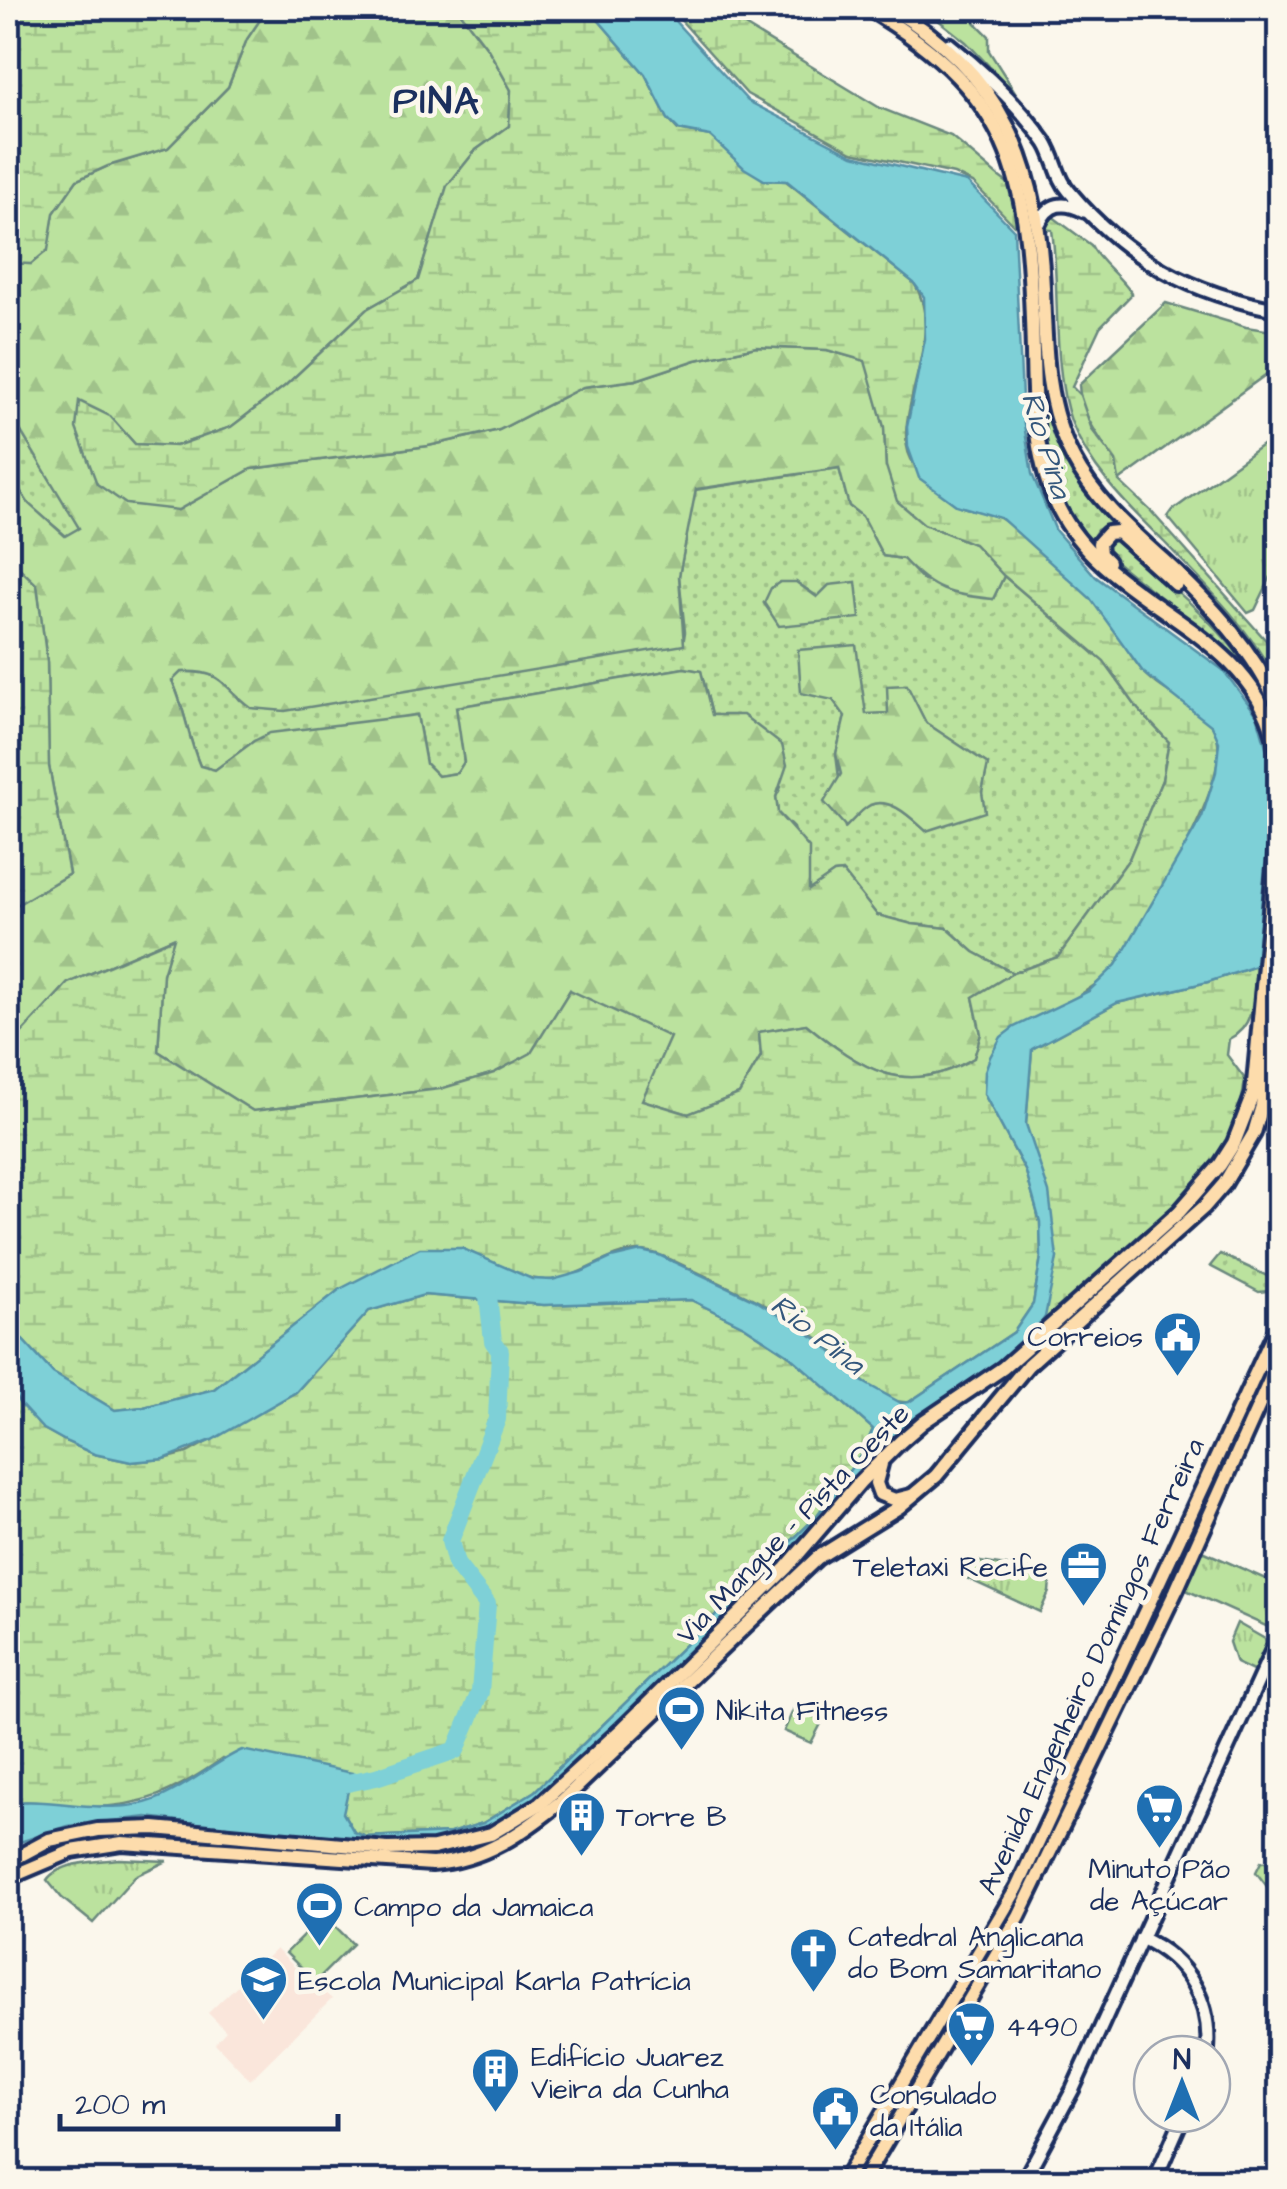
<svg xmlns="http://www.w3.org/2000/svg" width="1287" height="2189" font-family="'Architects Daughter',sans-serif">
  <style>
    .built { fill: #fae6db }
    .grass { fill: url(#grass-dots); stroke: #6b887e; stroke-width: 2.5; fill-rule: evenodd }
    .forest { fill: url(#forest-firs); stroke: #6b887e; stroke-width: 2.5 }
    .wetland { fill: url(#wetland-marsh); stroke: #6b887e; stroke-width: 2.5 }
    .park { fill: url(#park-tufts); stroke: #6b887e; stroke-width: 2.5 }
    .garden { fill: #bbe29e; stroke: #6b887e; stroke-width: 2.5 }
    .water { fill: #7ed0d7; stroke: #5690a7; stroke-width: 2.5 }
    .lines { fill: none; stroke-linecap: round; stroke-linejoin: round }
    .river { stroke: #7ed0d7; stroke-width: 18 }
    .secondary-casing { stroke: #1b2f5e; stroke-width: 19 }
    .primary-casing { stroke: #1b2f5e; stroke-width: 20 }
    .secondary { stroke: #fbf7ec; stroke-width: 11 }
    .primary { stroke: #fddcac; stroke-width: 12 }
    .labels { text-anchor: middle; stroke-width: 9; stroke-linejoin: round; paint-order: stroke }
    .poi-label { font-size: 28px; fill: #1b2f5e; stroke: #fbf7ec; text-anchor: start }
    .street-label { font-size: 28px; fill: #1b2f5e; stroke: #fbf7ec }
    .water-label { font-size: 30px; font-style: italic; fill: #34577c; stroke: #fbf7ec }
    .district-label { font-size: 38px; font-weight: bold; letter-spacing: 2.5px; fill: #1b2f5e; stroke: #fbf7ec }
  </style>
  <defs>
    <pattern id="grass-dots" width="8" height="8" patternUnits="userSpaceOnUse" patternTransform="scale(2.5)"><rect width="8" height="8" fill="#bbe29e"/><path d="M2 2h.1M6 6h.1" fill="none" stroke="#a0c28a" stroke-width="1.8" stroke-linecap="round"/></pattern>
    <pattern id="forest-firs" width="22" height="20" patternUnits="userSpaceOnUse" patternTransform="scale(2.5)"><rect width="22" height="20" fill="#bbe29e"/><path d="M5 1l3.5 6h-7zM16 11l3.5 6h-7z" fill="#a0c28a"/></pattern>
    <pattern id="wetland-marsh" width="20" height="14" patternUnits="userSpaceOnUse" patternTransform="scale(2.5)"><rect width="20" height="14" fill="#bbe29e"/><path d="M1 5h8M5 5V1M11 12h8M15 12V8" fill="none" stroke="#a0c28a"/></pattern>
    <pattern id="park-tufts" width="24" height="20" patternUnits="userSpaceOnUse" patternTransform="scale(2.5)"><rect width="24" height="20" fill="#bbe29e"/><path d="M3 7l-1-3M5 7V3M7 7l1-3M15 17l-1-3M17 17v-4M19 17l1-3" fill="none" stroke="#a0c28a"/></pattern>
  </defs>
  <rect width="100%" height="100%" fill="#fbf7ec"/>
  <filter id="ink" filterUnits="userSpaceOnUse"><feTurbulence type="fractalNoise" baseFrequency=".01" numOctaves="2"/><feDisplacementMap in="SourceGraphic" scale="20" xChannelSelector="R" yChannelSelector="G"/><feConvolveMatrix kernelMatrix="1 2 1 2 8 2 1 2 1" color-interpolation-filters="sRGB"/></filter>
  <g filter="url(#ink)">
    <path class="built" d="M276,1949L313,1985L315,1984L332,1999L250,2080L215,2043L226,2031L208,2013Z"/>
    <g class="grass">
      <path d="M1039,381C1050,438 1074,480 1111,524L1097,530L1089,544C1051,490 1043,447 1039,381Z"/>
      <path d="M8,402L20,430L80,528L66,536L28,504L8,472Z"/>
      <path d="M839,468L849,506L862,516L883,556L903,559L924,581L993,599L1004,576L1104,662L1138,709L1169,742L1162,780L1129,859L1058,957L1013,973L974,952L947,928L912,924L877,915L843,872L834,873L809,891L793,828L778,813L776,797L781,787L712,715L701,671L684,668L457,707L464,763L457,773L438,776L426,764L417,715L254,741L215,770L200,766C188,738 185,708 172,680L181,672C210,671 222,676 240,700L683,645L685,632L679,576L695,490ZM796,582L818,597L773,615L764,603ZM907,686L926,723L988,764L982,792L926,831C912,819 891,796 870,805C861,809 853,821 845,827L836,754L845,716L833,700L866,715L888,713Z"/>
      <path d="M1111,538L1119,540C1180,596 1253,646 1277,729C1248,646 1167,609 1106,553V542Z"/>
      <path d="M1220,1254L1276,1280V1290L1259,1292L1210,1266Z"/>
    </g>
    <g class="forest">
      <path d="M268,8H457L488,49L511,90L509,126L476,150L447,186L418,280L367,309L285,386L231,427L176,446L135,444L110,416L178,510L251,469L428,446L499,430L583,387L636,380L696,360L756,347L827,350L866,361L884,427L886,466L924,524L974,544L1004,576L993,599C950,595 933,591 903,559L883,556L862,516L849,506L839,468L696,489L679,576L684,645L285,711L251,708C221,686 225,670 181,672L172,681C185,708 188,738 200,766L215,770L254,741L270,733L417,715L426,764L438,776L457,773L464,762L456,707L684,668L701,671L712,715H743L782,745L787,765L776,797L778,813L809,848V890L834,873L843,872L877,915L912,924L947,928L974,952L1013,973L973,997L981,1034L974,1058C905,1099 861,1069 806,1024L759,1032L761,1056L739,1094L689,1114L642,1100L570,990L531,1054L494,1073L440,1089L253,1111L158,1051L163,974L173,938L68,983L8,1048V910L69,874L49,766L47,662L37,585L8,557V472L29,504L65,536L79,528L20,430L8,402V263L31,264L47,250L54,213L77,180L108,166L168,148L228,87L247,39Z"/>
      <path d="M1166,303L1246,327L1279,332V365L1119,481C1113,444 1081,427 1079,385Z"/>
      <path d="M780,582H796L817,597L829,585L856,582L860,618L779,626L764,603L771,588Z"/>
      <path d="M856,645L866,714L888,713L887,686L907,685L926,723L988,764L982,792L985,812L926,831C912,819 891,796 870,805C862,809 852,821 846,827L824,802L841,774L836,754L845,716L833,700L801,693L798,650Z"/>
    </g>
    <g class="wetland">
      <path d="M8,8H268L247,39L228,87L168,148L108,166L77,180L54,213L48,250L31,264L8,263Z"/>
      <path d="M457,8H588L645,74L668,119L678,130L710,136L764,180L786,181L914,283C950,338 883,426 915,465C926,478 945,500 960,506C973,511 991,512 1003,520C1027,537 1087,590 1103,613C1117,631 1127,652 1141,669C1160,692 1195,703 1212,726C1245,770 1141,923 1116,965L1105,978L1074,999L984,1094L1026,1172L1040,1222L1041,1257L1033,1304L1014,1332L909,1402C877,1406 845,1361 824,1343C788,1313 739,1292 697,1272C681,1265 659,1251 640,1251C607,1251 580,1280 546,1280C517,1279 487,1260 461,1248L340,1289L214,1389L144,1407L115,1410L53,1373L8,1324V1048L68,983L174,938L163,974L158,1051L253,1111L440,1089L494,1073L531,1053L570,990L670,1037L642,1100L688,1114L739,1094L761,1056L759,1032L806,1024C861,1069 905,1099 974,1058L981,1034L973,997L1013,973L1058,957L1129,859L1162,780L1169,742L1138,709L1104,661L1004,576L974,544L924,524L897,501L886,466L884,427L865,361L827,350L756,347L696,360L636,380L583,387L499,430L428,446L251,469L178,510L126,504L97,484L76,428L79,401L110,416L135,444L176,446L231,427L285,386L367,309L418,280L447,186L476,150L509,126L511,90L488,49Z"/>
      <path d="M670,8H715L880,108L951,136L998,176L1091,245C1100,264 1120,275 1132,294L1100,327L1072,387L1080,395L1092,430L1116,461L1119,481L1150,510L1279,655V685C1252,631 1207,586 1164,542C1129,507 1089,469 1071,421C1052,368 1060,287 1052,230L1014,225L973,183L954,174L852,152L747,94Z"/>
      <path d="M8,557L37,585L47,662L49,766L69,874L8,910Z"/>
      <path d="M1256,966C1253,995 1257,1025 1229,1039L1227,1055L1245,1079C1238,1156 1180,1204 1126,1252C1095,1279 1064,1307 1034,1334L1057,1258L1026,1124L1032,1049L1117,1003L1208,982Z"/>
      <path d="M424,1295L544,1305L691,1300L744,1326L790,1356L873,1429L863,1452L815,1518L535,1791L483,1823L451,1833L366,1837L354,1832L343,1813L222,1759C176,1791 143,1808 85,1807C57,1807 37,1798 8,1803V1386L42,1428L67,1442L94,1454L131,1462L164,1459L187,1453L296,1392L369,1311Z"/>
    </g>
    <g class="park">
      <path d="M923,8H961L989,36V51L1017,95L966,42Z"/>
      <path d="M1279,433V560L1255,610L1248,613L1168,517L1173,510Z"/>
      <path d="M1205,1552L1279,1585V1616L1276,1625L1268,1627L1186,1590L1184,1586L1196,1554Z"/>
      <path d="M974,1561L1043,1572L1050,1580L1049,1592L1040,1612L962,1576V1570Z"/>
      <path d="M1237,1623L1265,1639L1266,1647L1255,1672L1236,1663L1229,1642Z"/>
      <path d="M120,1859L167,1861L135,1876L93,1923L62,1898L47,1880C59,1862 99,1861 120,1859Z"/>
      <path d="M1279,1861V1902L1256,1872L1261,1862Z"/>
    </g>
    <g class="garden">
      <path d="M794,1708L823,1720L811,1743L784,1731Z"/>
      <path d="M324,1915L353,1944L315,1982L286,1953Z"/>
    </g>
    <path class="water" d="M588,8H663L748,101L853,155L967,182L1014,230L1023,418L1032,474L1056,531L1096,577L1223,670L1257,715L1269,758L1272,789L1256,966L1208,982L1117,1003L1032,1049L1026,1124L1049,1192L1057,1258L1045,1317L1034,1334L997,1364L911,1420L880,1448L818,1527L561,1781L512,1818L451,1841L417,1845L364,1844L147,1817L68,1826L8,1846V1803C53,1796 110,1817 154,1800C186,1788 211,1764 242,1750L352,1773L343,1813L354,1832L366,1837L450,1833L483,1823L535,1791L815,1518L863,1452L873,1429L790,1356L744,1326L691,1300L544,1305L424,1295L369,1311L296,1392L212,1440L164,1459L131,1462L94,1454L67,1442L42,1428L20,1404L8,1386V1324L53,1373L115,1410L144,1407L214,1389L340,1289L420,1248H461L532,1279L552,1280L581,1272L611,1258L641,1251L659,1255L755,1300L822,1342L858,1379L901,1403L909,1402L1014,1332L1033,1304L1041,1257L1040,1222L1026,1172L984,1094L985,1071L990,1057L1001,1037L1014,1027L1089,991L1116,965L1202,817L1216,772L1219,742L1212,726L1143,672L1090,598L1001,518L956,505L919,478L908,447L907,427L925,339L924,297L914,283L787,181L764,180L744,168L710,136L679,130L668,119L645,74Z"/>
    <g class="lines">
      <path class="river" d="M332,1795L338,1785L376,1777L456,1750L480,1692L487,1604L456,1564L450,1541L497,1419L500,1351L493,1341L487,1287"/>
      <defs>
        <g id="secondary">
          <path d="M949,44C984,72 1020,106 1046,143C1056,159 1057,178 1069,191C1126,259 1193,295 1280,310"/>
          <path d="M1039,224C1049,202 1064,201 1084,211"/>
          <path d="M1141,1938C1188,1959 1213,2003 1207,2054"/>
          <path d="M1023,2182L1073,2089L1280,1633"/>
          <path d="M1154,2182L1184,2114"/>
        </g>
        <g id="primary">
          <path d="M867,8C1022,99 1029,186 1033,353C1034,407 1034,460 1059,509C1108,606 1245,626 1274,736C1278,753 1279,771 1280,789"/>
          <path d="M891,8C1002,74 1038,162 1043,287C1045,346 1045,405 1073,458C1095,500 1130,530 1163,560C1209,602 1256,652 1280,710"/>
          <path d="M1108,562L1100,554L1099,543L1108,533L1118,532L1176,584"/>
          <path d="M881,1464L876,1483L880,1494L895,1500L911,1496"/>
          <path d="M8,1862L49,1840L98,1830L154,1828L387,1849L434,1848L491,1834L540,1804L621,1730L786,1568L860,1482L900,1442L923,1422L1003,1368L1179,1212L1220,1165L1234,1143L1253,1094L1280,804"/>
          <path d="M8,1878L72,1851L122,1843L432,1864C483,1861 524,1832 562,1801L817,1558L899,1507L936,1476L1028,1365L1204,1207L1224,1184L1254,1133L1262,1106L1280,955"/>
          <path d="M843,2182L1017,1888L1280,1321"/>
          <path d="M862,2182L1019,1916L1176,1591L1280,1358"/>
        </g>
      </defs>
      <use href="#secondary" class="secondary-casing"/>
      <use href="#primary" class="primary-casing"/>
      <use href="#secondary" class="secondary"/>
      <use href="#primary" class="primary"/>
    </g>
  </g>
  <defs>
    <symbol id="civic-pin" viewBox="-11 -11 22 30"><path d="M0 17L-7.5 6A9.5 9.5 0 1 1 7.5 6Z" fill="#1f6fb2" stroke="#fbf7ec"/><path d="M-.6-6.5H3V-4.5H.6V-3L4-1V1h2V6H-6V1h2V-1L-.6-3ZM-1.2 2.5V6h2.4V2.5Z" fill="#fff"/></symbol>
    <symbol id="office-pin" viewBox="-11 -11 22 30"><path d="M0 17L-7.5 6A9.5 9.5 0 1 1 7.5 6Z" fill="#1f6fb2" stroke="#fbf7ec"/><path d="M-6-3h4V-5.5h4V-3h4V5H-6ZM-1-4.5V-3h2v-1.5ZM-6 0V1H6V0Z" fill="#fff"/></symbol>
    <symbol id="stadium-pin" viewBox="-11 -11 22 30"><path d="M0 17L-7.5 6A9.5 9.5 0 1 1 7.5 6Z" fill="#1f6fb2" stroke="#fbf7ec"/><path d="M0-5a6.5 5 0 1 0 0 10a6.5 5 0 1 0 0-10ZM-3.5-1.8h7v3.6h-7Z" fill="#fff"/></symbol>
    <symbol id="supermarket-pin" viewBox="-11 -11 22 30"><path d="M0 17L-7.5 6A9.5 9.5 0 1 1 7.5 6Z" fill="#1f6fb2" stroke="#fbf7ec"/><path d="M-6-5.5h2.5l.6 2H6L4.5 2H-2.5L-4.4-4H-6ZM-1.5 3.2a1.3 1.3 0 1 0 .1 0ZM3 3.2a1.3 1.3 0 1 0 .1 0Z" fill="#fff"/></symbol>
    <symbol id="building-pin" viewBox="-11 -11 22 30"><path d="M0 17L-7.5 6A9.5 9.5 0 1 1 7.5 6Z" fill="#1f6fb2" stroke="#fbf7ec"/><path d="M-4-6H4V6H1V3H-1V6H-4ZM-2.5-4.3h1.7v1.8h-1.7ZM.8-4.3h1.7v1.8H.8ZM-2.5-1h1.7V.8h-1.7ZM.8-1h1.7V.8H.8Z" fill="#fff"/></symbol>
    <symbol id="church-pin" viewBox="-11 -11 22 30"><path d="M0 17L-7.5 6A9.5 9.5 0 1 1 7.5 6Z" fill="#1f6fb2" stroke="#fbf7ec"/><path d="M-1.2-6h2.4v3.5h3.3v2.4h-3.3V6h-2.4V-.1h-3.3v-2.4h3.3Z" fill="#fff"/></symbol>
    <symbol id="school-pin" viewBox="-11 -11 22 30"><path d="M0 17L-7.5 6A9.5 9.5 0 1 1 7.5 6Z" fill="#1f6fb2" stroke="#fbf7ec"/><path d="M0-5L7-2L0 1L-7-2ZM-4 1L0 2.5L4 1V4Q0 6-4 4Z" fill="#fff"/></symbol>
  </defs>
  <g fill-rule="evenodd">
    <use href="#civic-pin" x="1150" y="1308" width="55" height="75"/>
    <use href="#office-pin" x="1056" y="1538" width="55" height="75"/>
    <use href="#stadium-pin" x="654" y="1682" width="55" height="75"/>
    <use href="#supermarket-pin" x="1132" y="1780" width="55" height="75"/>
    <use href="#building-pin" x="554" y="1788" width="55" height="75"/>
    <use href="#stadium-pin" x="292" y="1878" width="55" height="75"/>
    <use href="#church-pin" x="786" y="1924" width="55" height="75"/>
    <use href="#school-pin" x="236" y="1952" width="55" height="75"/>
    <use href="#supermarket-pin" x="944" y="1998" width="55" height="75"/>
    <use href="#building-pin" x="468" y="2044" width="55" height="75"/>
    <use href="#civic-pin" x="808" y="2082" width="55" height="75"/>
  </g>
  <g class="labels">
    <g class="poi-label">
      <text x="1143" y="1346" text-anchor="end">Correios</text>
      <text x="1048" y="1576" text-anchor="end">Teletaxi Recife</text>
      <text x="716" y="1720">Nikita Fitness</text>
      <text x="616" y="1826">Torre B</text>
      <text x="1159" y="1878" text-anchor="middle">Minuto Pão<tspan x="1159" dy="32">de Açúcar</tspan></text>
      <text x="354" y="1916">Campo da Jamaica</text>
      <text x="848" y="1946">Catedral Anglicana<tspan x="848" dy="32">do Bom Samaritano</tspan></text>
      <text x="298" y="1990">Escola Municipal Karla Patrícia</text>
      <text x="1006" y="2036">4490</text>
      <text x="531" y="2066">Edifício Juarez<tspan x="531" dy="32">Vieira da Cunha</tspan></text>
      <text x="870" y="2104">Consulado<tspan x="870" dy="32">da Itália</tspan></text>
    </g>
    <g class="street-label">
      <text transform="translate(792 1523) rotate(-46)" y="10">Via Mangue - Pista Oeste</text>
      <text transform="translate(1090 1666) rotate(-65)" y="10">Avenida Engenheiro Domingos Ferreira</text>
    </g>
    <g class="water-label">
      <text transform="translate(1047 445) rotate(73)" y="10">Rio Pina</text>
      <text transform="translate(818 1334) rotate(38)" y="10">Rio Pina</text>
    </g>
    <g class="district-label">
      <text x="437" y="113">PINA</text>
    </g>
  </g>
  <rect width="1287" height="2189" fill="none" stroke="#fbf7ec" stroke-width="40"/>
  <rect x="20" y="20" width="1247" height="2149" fill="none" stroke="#1b2f5e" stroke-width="4" filter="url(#ink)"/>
  <g transform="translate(1182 2084)"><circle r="48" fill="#fbf7ec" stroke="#a1a7b3" stroke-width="2.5"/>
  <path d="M0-8L18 38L0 25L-18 38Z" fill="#1f6fb2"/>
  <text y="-15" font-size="28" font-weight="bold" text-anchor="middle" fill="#1b2f5e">N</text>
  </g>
  <path d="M60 2114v15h278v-15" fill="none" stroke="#1b2f5e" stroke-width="5"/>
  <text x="75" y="2114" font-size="30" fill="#1b2f5e" stroke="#fbf7ec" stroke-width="8" paint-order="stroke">200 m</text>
</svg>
